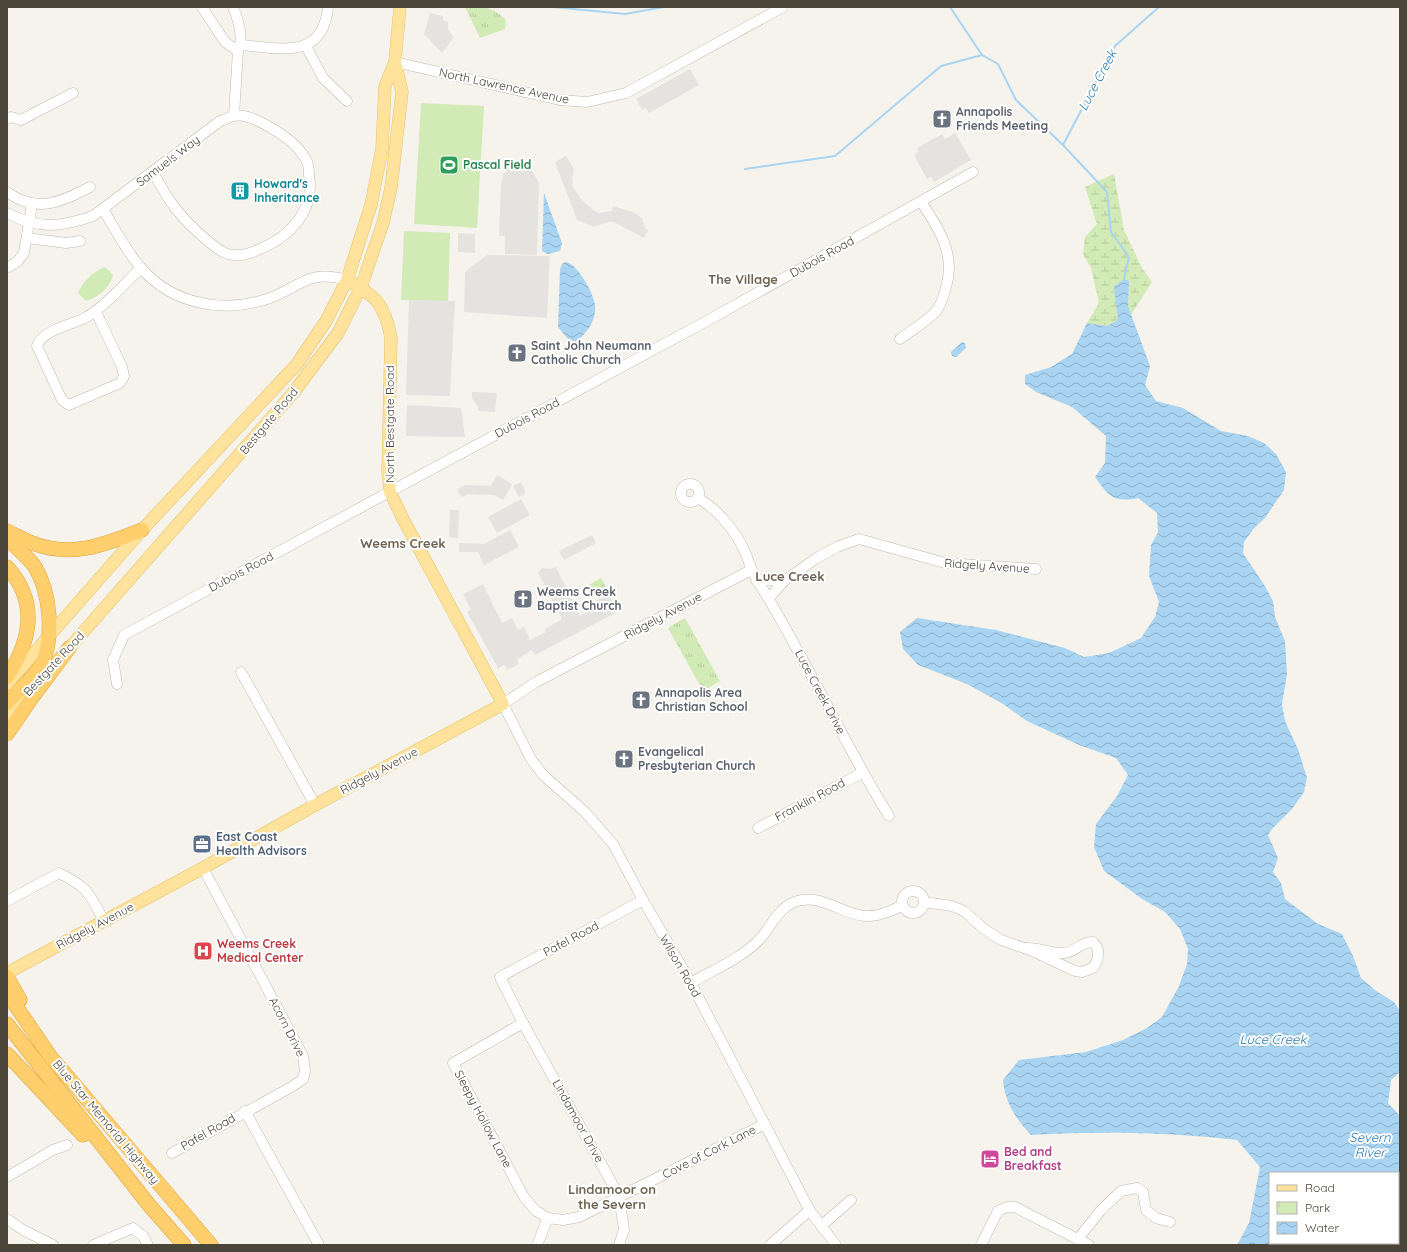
<svg xmlns="http://www.w3.org/2000/svg" width="1407" height="1252" font-family="Quicksand,sans-serif">
  <style>
    .grass { fill: #d2eab5 }
    .wetland { fill: url(#wetland-marsh) }
    .park { fill: url(#park-tufts) }
    .parking { fill: #e5e3e0 }
    .water { fill: url(#water-waves); fill-rule: evenodd }
    .lines { fill: none; stroke-linecap: round; stroke-linejoin: round }
    .stream { stroke: #a9d4f2; stroke-width: 2 }
    .minor-casing { stroke: #c2bbae; stroke-width: 11 }
    .major-casing { stroke: #e6c16a; stroke-width: 13 }
    .highway-casing { stroke: #e0a43c; stroke-width: 15 }
    .minor { stroke: #fff; stroke-width: 10 }
    .major { stroke: #ffe39c; stroke-width: 12 }
    .highway { stroke: #ffcf6e; stroke-width: 14 }
    .labels { text-anchor: middle; stroke-width: 4; stroke-linejoin: round; paint-order: stroke }
    .street-label { font-size: 12px; fill: #4b4439; stroke: #fff }
    .worship-label { font-size: 12px; font-weight: bold; fill: #5b616d; stroke: #fff; text-anchor: start }
    .leisure-label { font-size: 12px; font-weight: bold; fill: #27864d; stroke: #fff; text-anchor: start }
    .culture-label { font-size: 12px; font-weight: bold; fill: #0d838f; stroke: #fff; text-anchor: start }
    .service-label { font-size: 12px; font-weight: bold; fill: #4e5e75; stroke: #fff; text-anchor: start }
    .health-label { font-size: 12px; font-weight: bold; fill: #be3a42; stroke: #fff; text-anchor: start }
    .hotel-label { font-size: 12px; font-weight: bold; fill: #b23c85; stroke: #fff; text-anchor: start }
    .water-label { font-size: 13px; font-style: italic; fill: #2e7ab2; stroke: #fff }
    .neighbourhood-label { font-size: 13px; font-weight: bold; fill: #6e6250; stroke: #fff }
  </style>
  <defs>
    <pattern id="wetland-marsh" width="20" height="14" patternUnits="userSpaceOnUse"><rect width="20" height="14" fill="#d2eab5"/><path d="M1 5h8M5 5V1M11 12h8M15 12V8" fill="none" stroke="#b6ca9c"/></pattern>
    <pattern id="park-tufts" width="24" height="20" patternUnits="userSpaceOnUse"><rect width="24" height="20" fill="#d2eab5"/><path d="M3 7l-1-3M5 7V3M7 7l1-3M15 17l-1-3M17 17v-4M19 17l1-3" fill="none" stroke="#b6ca9c"/></pattern>
    <pattern id="water-waves" width="16" height="10" patternUnits="userSpaceOnUse"><rect width="16" height="10" fill="#a9d4f2"/><path d="M0 5q4-4 8 0t8 0" fill="none" stroke="#8caec5"/></pattern>
  </defs>
  <rect width="100%" height="100%" fill="#f6f3ec"/>
  <g class="grass">
    <path d="M421,103L484,106L477,228L414,224Z"/>
    <path d="M404,231L450,233L448,302L401,300Z"/>
    <path d="M105,267L113,275C110,287 98,298 86,301L78,293C82,282 94,271 105,267Z"/>
  </g>
  <path class="wetland" d="M1114,174L1124,230L1142,268L1152,282L1131,315L1128,306L1129,281L1115,287L1118,320L1107,326L1087,323L1099,303L1091,268L1083,254L1085,237L1097,224L1085,187Z"/>
  <g class="park">
    <path d="M465,7C485,7 492,6 506,20L505,29L480,38Z"/>
    <path d="M601,578L606,587L593,594L589,585Z"/>
    <path d="M685,618L720,681L703,691L668,628Z"/>
  </g>
  <g class="parking">
    <path d="M430,13L443,16V20L448,22V30L454,37L442,53L424,34Z"/>
    <path d="M690,69L699,85L649,113L646,108L642,110L636,99Z"/>
    <path d="M955,133L971,160L934,182L931,177L927,179L914,155L919,152L917,148L942,134L945,139Z"/>
    <path d="M566,156L574,169L572,178L573,187L581,199L593,210L599,213L612,211L613,206L633,212L642,218L645,228L648,230L644,238L614,222H608L594,227L577,220L555,162Z"/>
    <path d="M528,164L539,183L537,255L505,254V236H499L501,184L503,175L511,165L514,171Z"/>
    <path d="M458,233L475,234V253L458,252Z"/>
    <path d="M487,255L550,256L547,318L464,312L465,272Z"/>
    <path d="M409,300L455,301L450,396L406,395Z"/>
    <path d="M472,392L497,393L495,412L478,411V407L472,398Z"/>
    <path d="M407,405L461,408L465,437L406,436Z"/>
    <path d="M497,475L512,484L503,500L494,495L469,494L461,497L457,489L465,485L491,486Z"/>
    <path d="M521,482L526,493L519,497L513,486Z"/>
    <path d="M521,499L530,515L497,533L488,517Z"/>
    <path d="M450,510H459L458,538L449,537Z"/>
    <path d="M510,530L519,547L484,565L478,552H459V543L484,544Z"/>
    <path d="M592,535L596,543L564,560L559,551Z"/>
    <path d="M556,567L580,616L591,610L588,605L609,594L617,612L535,655L532,650L517,659L519,664L507,670L504,665L498,668L467,612L471,610L463,594L483,584L502,623L512,618L518,630L524,627L530,640L546,632L545,629L562,619L538,573L542,568L550,569Z"/>
  </g>
  <g class="water">
    <path d="M544,193L562,243L560,251L548,254L542,251Z"/>
    <path d="M565,262C577,262 594,294 595,305C597,320 586,334 576,342L568,339L558,327L560,269L562,264Z"/>
    <path d="M1124,279L1129,281L1128,306L1150,366L1145,385L1156,401L1183,408L1221,431L1248,436L1264,443L1276,454L1286,472L1284,490L1265,518L1255,527L1244,542L1243,553L1265,586L1273,601L1275,617L1285,641L1287,674L1282,704L1285,721L1298,749L1307,778L1304,792L1292,809L1272,829L1268,835L1278,858L1273,872L1281,883L1285,899L1318,924L1342,934L1353,956L1361,978L1376,991L1394,1002L1400,1011V1072L1391,1080L1388,1103L1400,1116V1245H1237L1249,1223L1260,1167L1237,1140C1168,1132 1100,1131 1031,1135C1016,1119 1005,1103 1003,1080L1019,1060L1086,1052L1123,1040L1147,1028L1162,1017L1179,986L1187,964L1188,949L1180,929L1165,912L1142,899L1104,871L1094,847L1096,824L1117,796L1128,775L1116,758L1079,745L1027,721L1003,704L967,684L918,665L903,649L900,632L917,618L996,630L1065,648L1084,657L1109,653L1141,638L1155,617L1159,602L1149,576L1151,545L1158,532L1157,513L1138,498C1114,503 1108,496 1095,477L1105,463L1106,436L1072,407L1036,392L1025,384V375L1051,367L1072,354L1087,323L1107,326L1118,320L1114,287ZM1270,1173H1398V1243H1270Z"/>
    <path d="M962,342L965,343L966,348L956,357L952,356L951,352Z"/>
  </g>
  <g class="lines">
    <g class="stream">
      <path d="M553,7L625,14L664,7"/>
      <path d="M950,7L982,55L998,64L1016,100L1063,145L1107,192L1111,232L1129,257L1124,279"/>
      <path d="M1063,145L1115,46L1159,7"/>
      <path d="M745,169L835,156L941,66L982,55"/>
    </g>
    <defs>
      <g id="minor">
        <path d="M202,7L225,42L238,51"/>
        <path d="M233,7C238,19 244,38 238,51L234,115"/>
        <path d="M241,45C279,48 323,61 328,7"/>
        <path d="M306,46L323,78L347,101"/>
        <path d="M395,62L560,100L587,102L626,93L783,7"/>
        <path d="M7,119L11,117L21,120L73,93"/>
        <path d="M7,192C37,214 61,202 90,187"/>
        <path d="M103,209C115,229 126,251 141,268C173,305 225,314 270,298C302,286 308,269 347,280"/>
        <path d="M7,213C39,230 61,227 93,216L220,121C224,120 229,117 234,116C246,113 263,123 273,129C286,137 299,146 306,160C309,164 309,170 309,175C315,210 291,236 260,249C249,254 240,257 228,254C220,252 214,246 208,241C181,219 169,202 153,172"/>
        <path d="M27,238L66,243L80,241"/>
        <path d="M7,268L17,262L24,253L32,204"/>
        <path d="M96,312L122,367L124,376L120,383L69,405L62,400L37,346C42,331 69,325 83,319C105,307 123,285 141,268"/>
        <path d="M900,339C912,330 928,321 937,310C942,303 944,295 946,287C956,255 939,228 921,202"/>
        <circle cx="690" cy="493" r="9"/>
        <path d="M698,498C717,509 735,530 744,550C749,560 751,571 757,580C805,656 841,739 889,816"/>
        <path d="M751,570L536,682L503,704L531,759L543,775L585,812L613,844L643,900L691,983L810,1211L836,1245"/>
        <path d="M756,580L784,581L815,559L837,547L859,539L945,563L1036,569"/>
        <path d="M769,598L784,581"/>
        <path d="M241,672L315,805"/>
        <path d="M117,684L113,660L124,635L705,322L973,172"/>
        <path d="M758,828L862,773"/>
        <circle cx="913" cy="902" r="11"/>
        <path d="M7,901L59,873C88,887 90,894 104,921"/>
        <path d="M924,902L952,906L964,911L984,929L1001,940L1030,950L1075,971L1082,972L1093,968C1099,960 1101,949 1093,942C1081,941 1076,952 1064,953C1051,954 1039,947 1026,948"/>
        <path d="M691,983C713,970 740,959 758,941C770,929 776,911 792,903C819,891 840,914 865,916C878,917 891,911 903,905"/>
        <path d="M523,1023L453,1063L524,1197L536,1211L548,1218"/>
        <path d="M245,1111L319,1245"/>
        <path d="M172,1153L293,1086L303,1079L305,1071L303,1056L203,868"/>
        <path d="M7,1177L53,1150L67,1145"/>
        <path d="M7,1219L23,1230L53,1245"/>
        <path d="M821,1226L851,1200"/>
        <path d="M1078,1239L1101,1210L1121,1191L1137,1188L1143,1192L1146,1210L1156,1218L1170,1222"/>
        <path d="M93,1245L133,1228L143,1236L148,1245"/>
        <path d="M537,1245L548,1218L563,1220L579,1217L765,1124"/>
        <path d="M619,1245L624,1230L619,1196L523,1023L500,977L643,900"/>
        <path d="M770,1245L810,1210"/>
        <path d="M981,1245L998,1211L1007,1207H1015L1089,1245"/>
      </g>
      <g id="major">
        <path d="M64,654L293,393L338,333L361,287L383,223L391,188L402,92L395,62L400,7"/>
        <path d="M7,684L142,530L297,364L326,321L347,280L371,205L382,149L385,86L395,62"/>
        <path d="M7,715L35,685"/>
        <path d="M7,973L203,868L315,805L503,704L403,519L390,492L388,471L391,338C385,305 376,295 347,280"/>
      </g>
      <g id="highway">
        <path d="M7,531C16,535 25,541 35,544C74,558 106,544 142,530"/>
        <path d="M7,539C16,547 28,557 35,567C50,592 54,634 43,662C39,672 15,694 7,703"/>
        <path d="M7,567C39,602 31,641 7,677"/>
        <path d="M7,734L31,699L69,648"/>
        <path d="M7,977L20,1000"/>
        <path d="M7,993L50,1056L211,1245"/>
        <path d="M7,1024L149,1205L184,1245"/>
        <path d="M7,1054L83,1135"/>
      </g>
    </defs>
    <use href="#minor" class="minor-casing"/>
    <use href="#major" class="major-casing"/>
    <use href="#highway" class="highway-casing"/>
    <use href="#minor" class="minor"/>
    <use href="#major" class="major"/>
    <use href="#highway" class="highway"/>
  </g>
  <defs>
    <symbol id="church-square" viewBox="-11 -11 22 22"><rect x="-9" y="-9" width="18" height="18" rx="4" fill="#6b7280" stroke="#fff"/><path d="M-1.2-6h2.4v3.5h3.3v2.4h-3.3V6h-2.4V-.1h-3.3v-2.4h3.3Z" fill="#fff"/></symbol>
    <symbol id="stadium-square" viewBox="-11 -11 22 22"><rect x="-9" y="-9" width="18" height="18" rx="4" fill="#2e9e5b" stroke="#fff"/><path d="M0-5a6.5 5 0 1 0 0 10a6.5 5 0 1 0 0-10ZM-3.5-1.8h7v3.6h-7Z" fill="#fff"/></symbol>
    <symbol id="building-square" viewBox="-11 -11 22 22"><rect x="-9" y="-9" width="18" height="18" rx="4" fill="#0f9aa8" stroke="#fff"/><path d="M-4-6H4V6H1V3H-1V6H-4ZM-2.5-4.3h1.7v1.8h-1.7ZM.8-4.3h1.7v1.8H.8ZM-2.5-1h1.7V.8h-1.7ZM.8-1h1.7V.8H.8Z" fill="#fff"/></symbol>
    <symbol id="office-square" viewBox="-11 -11 22 22"><rect x="-9" y="-9" width="18" height="18" rx="4" fill="#5c6f8a" stroke="#fff"/><path d="M-6-3h4V-5.5h4V-3h4V5H-6ZM-1-4.5V-3h2v-1.5ZM-6 0V1H6V0Z" fill="#fff"/></symbol>
    <symbol id="hospital-square" viewBox="-11 -11 22 22"><rect x="-9" y="-9" width="18" height="18" rx="4" fill="#e0444e" stroke="#fff"/><path d="M-5-5h3v3.5h4V-5h3V5h-3V1.5h-4V5h-3Z" fill="#fff"/></symbol>
    <symbol id="hotel-square" viewBox="-11 -11 22 22"><rect x="-9" y="-9" width="18" height="18" rx="4" fill="#d1479c" stroke="#fff"/><path d="M-6-4.5h1.5V1H6V5H4.5V3h-9V5H-6ZM-4 0a1.8 1.8 0 1 1 3.6 0ZM.5 0V-2.5h3Q6-2.5 6 0Z" fill="#fff"/></symbol>
  </defs>
  <g fill-rule="evenodd">
    <use href="#church-square" x="931" y="108" width="22" height="22"/>
    <use href="#stadium-square" x="438" y="154" width="22" height="22"/>
    <use href="#building-square" x="229" y="180" width="22" height="22"/>
    <use href="#church-square" x="506" y="342" width="22" height="22"/>
    <use href="#church-square" x="512" y="588" width="22" height="22"/>
    <use href="#church-square" x="630" y="689" width="22" height="22"/>
    <use href="#church-square" x="613" y="748" width="22" height="22"/>
    <use href="#office-square" x="191" y="833" width="22" height="22"/>
    <use href="#hospital-square" x="192" y="940" width="22" height="22"/>
    <use href="#hotel-square" x="979" y="1148" width="22" height="22"/>
  </g>
  <g class="labels">
    <g class="street-label">
      <text transform="translate(504 86) rotate(12)" y="4">North Lawrence Avenue</text>
      <text transform="translate(168 161) rotate(-37)" y="4">Samuels Way</text>
      <text transform="translate(822 257) rotate(-29)" y="4">Dubois Road</text>
      <text transform="translate(527 418) rotate(-28)" y="4">Dubois Road</text>
      <text transform="translate(269 421) rotate(-50)" y="4">Bestgate Road</text>
      <text transform="translate(390 424) rotate(-90)" y="4">North Bestgate Road</text>
      <text transform="translate(987 566) rotate(4)" y="4">Ridgely Avenue</text>
      <text transform="translate(241 572) rotate(-28)" y="4">Dubois Road</text>
      <text transform="translate(663 616) rotate(-28)" y="4">Ridgely Avenue</text>
      <text transform="translate(54 664) rotate(-47)" y="4">Bestgate Road</text>
      <text transform="translate(820 692) rotate(62)" y="4">Luce Creek Drive</text>
      <text transform="translate(379 771) rotate(-28)" y="4">Ridgely Avenue</text>
      <text transform="translate(810 800) rotate(-28)" y="4">Franklin Road</text>
      <text transform="translate(95 926) rotate(-28)" y="4">Ridgely Avenue</text>
      <text transform="translate(571 939) rotate(-28)" y="4">Pafel Road</text>
      <text transform="translate(680 966) rotate(60)" y="4">Wilson Road</text>
      <text transform="translate(287 1027) rotate(63)" y="4">Acorn Drive</text>
      <text transform="translate(483 1119) rotate(62)" y="4">Sleepy Hollow Lane</text>
      <text transform="translate(578 1121) rotate(61)" y="4">Lindamoor Drive</text>
      <text transform="translate(106 1122) rotate(50)" y="4">Blue Star Memorial Highway</text>
      <text transform="translate(208 1132) rotate(-30)" y="4">Pafel Road</text>
      <text transform="translate(709 1152) rotate(-27)" y="4">Cove of Cork Lane</text>
    </g>
    <g class="worship-label">
      <text x="956" y="116">Annapolis<tspan x="956" dy="14">Friends Meeting</tspan></text>
      <text x="531" y="350">Saint John Neumann<tspan x="531" dy="14">Catholic Church</tspan></text>
      <text x="537" y="596">Weems Creek<tspan x="537" dy="14">Baptist Church</tspan></text>
      <text x="655" y="697">Annapolis Area<tspan x="655" dy="14">Christian School</tspan></text>
      <text x="638" y="756">Evangelical<tspan x="638" dy="14">Presbyterian Church</tspan></text>
    </g>
    <g class="leisure-label">
      <text x="463" y="169">Pascal Field</text>
    </g>
    <g class="culture-label">
      <text x="254" y="188">Howard's<tspan x="254" dy="14">Inheritance</tspan></text>
    </g>
    <g class="service-label">
      <text x="216" y="841">East Coast<tspan x="216" dy="14">Health Advisors</tspan></text>
    </g>
    <g class="health-label">
      <text x="217" y="948">Weems Creek<tspan x="217" dy="14">Medical Center</tspan></text>
    </g>
    <g class="hotel-label">
      <text x="1004" y="1156">Bed and<tspan x="1004" dy="14">Breakfast</tspan></text>
    </g>
    <g class="water-label">
      <text transform="translate(1097 80) rotate(-62)" y="5">Luce Creek</text>
      <text x="1273" y="1044">Luce Creek</text>
      <text x="1370" y="1142">Severn<tspan x="1370" dy="15">River</tspan></text>
    </g>
    <g class="neighbourhood-label">
      <text x="743" y="284">The Village</text>
      <text x="403" y="548">Weems Creek</text>
      <text x="790" y="581">Luce Creek</text>
      <text x="612" y="1194">Lindamoor on<tspan x="612" dy="15">the Severn</tspan></text>
    </g>
  </g>
  <rect width="1407" height="1252" fill="none" stroke="#4b4439" stroke-width="16"/>
  <rect x="1269" y="1172" width="130" height="72" fill="#ffffff" stroke="#b7b4b0"/>
  <rect x="1277" y="1185" width="20" height="6" fill="#ffe39c" stroke="#b7b4b0"/>
  <text x="1305" y="1192" font-size="12" fill="#4b4439">Road</text>
  <rect x="1277" y="1202" width="20" height="12" fill="url(#park-tufts)" stroke="#b7b4b0"/>
  <text x="1305" y="1212" font-size="12" fill="#4b4439">Park</text>
  <rect x="1277" y="1222" width="20" height="12" fill="url(#water-waves)" stroke="#b7b4b0"/>
  <text x="1305" y="1232" font-size="12" fill="#4b4439">Water</text>
</svg>
